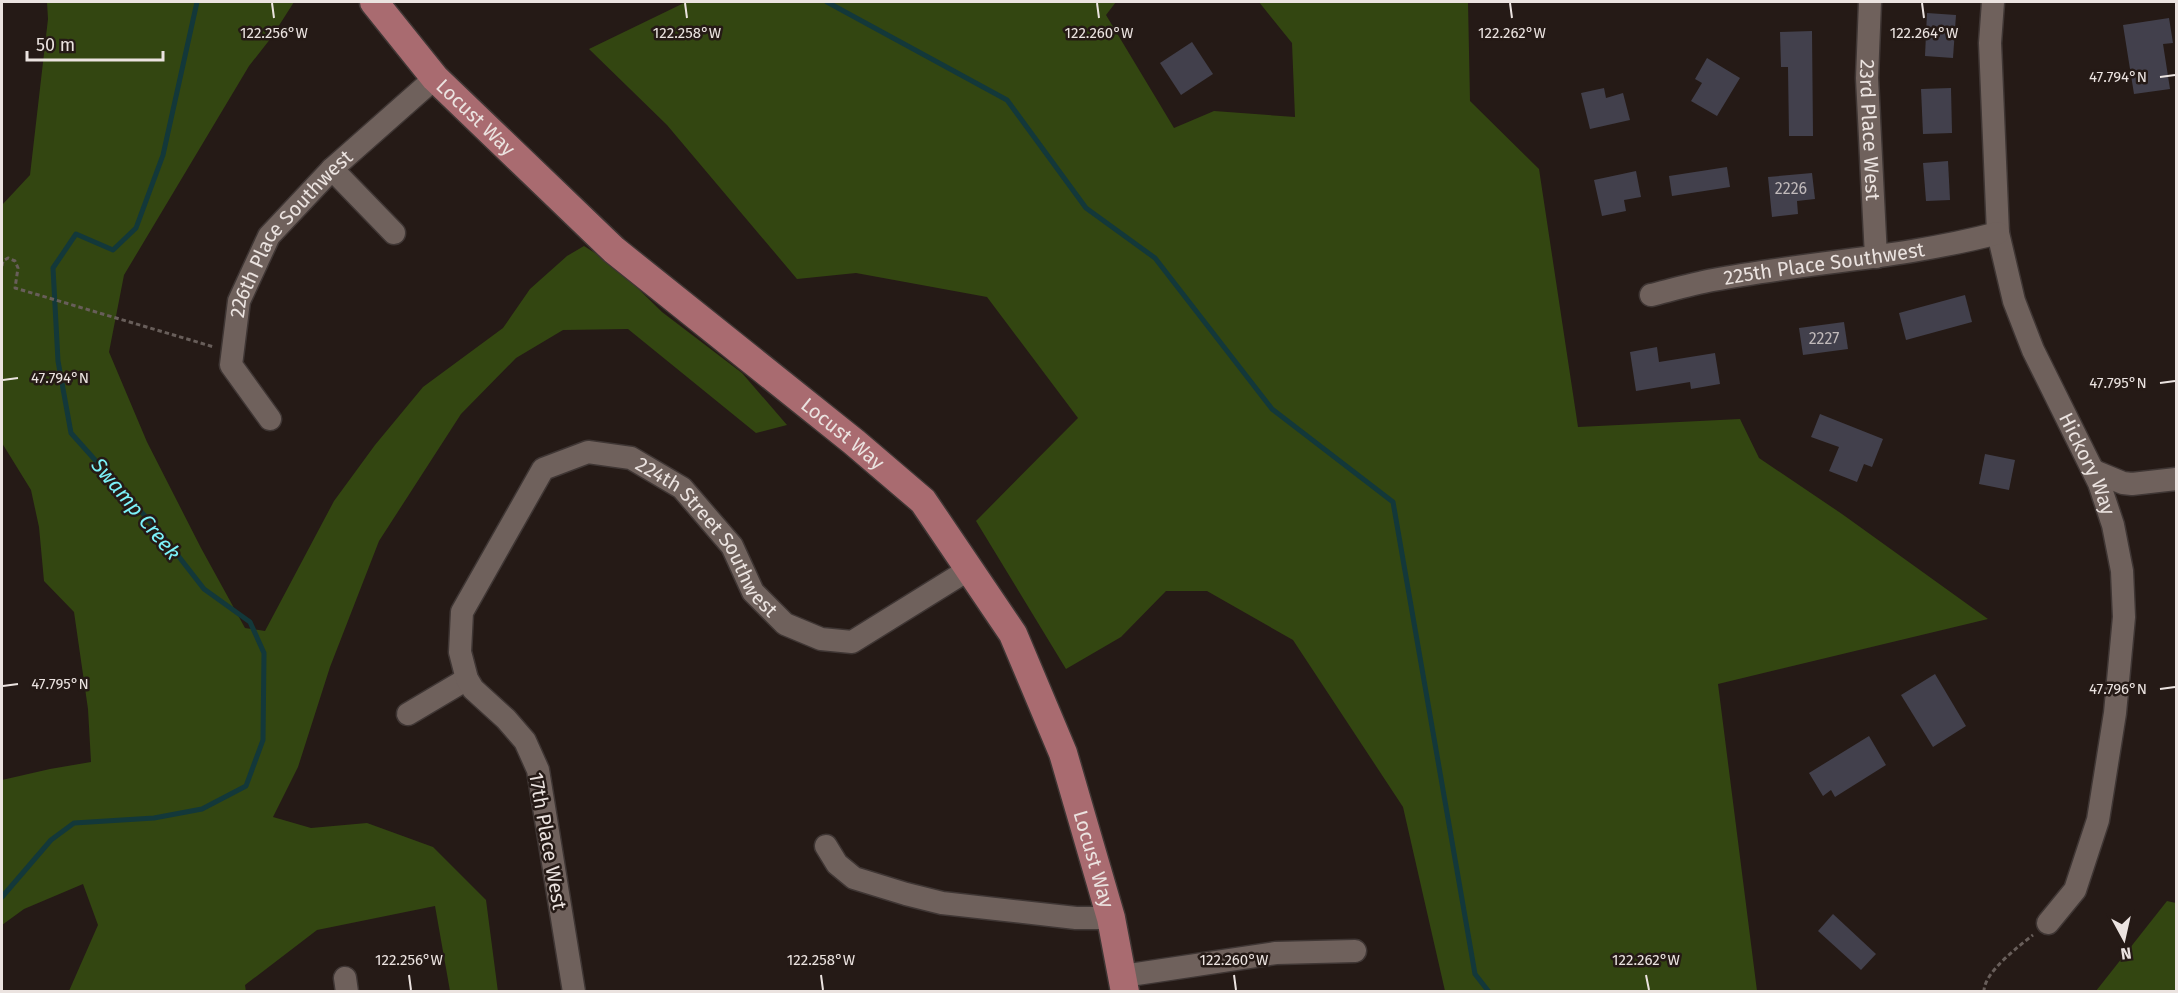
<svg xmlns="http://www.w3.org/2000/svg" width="2178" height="993" font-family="'Fira Sans',sans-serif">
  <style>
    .green { fill: #334611 }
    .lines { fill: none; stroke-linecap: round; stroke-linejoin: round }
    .stream { stroke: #13383a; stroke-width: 5 }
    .building { fill: #42404c }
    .minor-casing { stroke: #3f3634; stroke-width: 25 }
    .major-casing { stroke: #3f3634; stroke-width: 31 }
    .path { stroke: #685e5a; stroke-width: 3; stroke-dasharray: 4.5 3; stroke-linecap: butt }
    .minor { stroke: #6f615c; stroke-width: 22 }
    .major { stroke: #a96b70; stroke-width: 28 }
    .ticks { fill: none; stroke: #ebe3e0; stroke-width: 2 }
    .labels { text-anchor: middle; stroke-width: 5; stroke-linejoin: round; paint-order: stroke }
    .number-label { font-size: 16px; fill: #c1babb }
    .street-label { font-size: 20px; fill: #ebe3e0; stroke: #251a16 }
    .water-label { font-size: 21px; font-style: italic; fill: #7cf2fa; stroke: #251a16 }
    .ticks-label { font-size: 15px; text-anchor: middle; fill: #ebe3e0; stroke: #251a16; stroke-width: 5; stroke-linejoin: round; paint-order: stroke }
  </style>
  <rect width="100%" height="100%" fill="#251a16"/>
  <g class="green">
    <path d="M47,2H294L271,38L249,66L124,275L109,352L147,442L201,548L245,628L265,631L334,501L375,445L423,387L503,328L530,289L567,256L584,246L614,265L662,312L742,373L787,425L756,433L628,329L563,330L516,358L461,414L379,541L330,667L298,767L273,817L311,828L367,823L433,847L486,900L498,992L450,991L435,906L317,930L245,985L246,992L69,991L98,925L83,884L24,909L2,925V780L50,769L91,762L88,709L74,612L44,581L39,527L31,490L2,443V205L30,175L48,19Z"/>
    <path d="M686,2H1116L1106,15L1174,128L1214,111L1295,117L1292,43L1259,2H1468L1470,101L1539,169L1578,427L1740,419L1759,458L1842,514L1988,619L1718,684L1757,991H1445L1403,807L1293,640L1207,591H1166L1121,637L1066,669L976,521L1078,418L987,297L856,273L797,279L667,125L589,49Z"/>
    <path d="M2167,901L2176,903V991H2096Z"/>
  </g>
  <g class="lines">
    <g class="stream">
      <path d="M827,2L1007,100L1086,208L1155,258L1272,409L1393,502L1475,974L1489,992"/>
      <path d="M2,897L51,840L74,823L154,818L202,809L246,786L263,740L264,653L250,622L204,589L162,535L71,433L58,361L53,268L76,234L113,250L136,228L163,155L197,2"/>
    </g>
  </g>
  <g class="building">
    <path d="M1927,13L1956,15L1953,58L1925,56Z"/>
    <path d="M2169,18L2173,43L2163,44L2170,89L2134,94L2123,25Z"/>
    <path d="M1812,31L1813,136H1789L1788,67H1781L1780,32Z"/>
    <path d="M1192,42L1213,74L1181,95L1160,63Z"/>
    <path d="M1707,58L1740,78L1717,116L1691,101L1702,83L1695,79Z"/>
    <path d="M1604,88L1606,98L1623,93L1630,120L1590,129L1581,93Z"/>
    <path d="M1951,88L1952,133L1923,134L1921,89Z"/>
    <path d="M1948,161L1950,200L1926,201L1923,163Z"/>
    <path d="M1727,167L1730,187L1672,196L1669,176Z"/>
    <path d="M1636,171L1641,197L1624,200L1626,211L1602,216L1594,180Z"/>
    <path d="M1812,173L1815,199L1797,201L1798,214L1772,217L1768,177Z"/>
    <path d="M1965,295L1972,322L1906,340L1899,313Z"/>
    <path d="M1844,322L1848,349L1803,355L1799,328Z"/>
    <path d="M1657,347L1659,362L1715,353L1720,384L1691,389L1690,382L1636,391L1630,352Z"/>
    <path d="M1820,414L1883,439L1872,467L1864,464L1857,482L1829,471L1839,447L1811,437Z"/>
    <path d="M1985,454L2015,460L2009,490L1979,484Z"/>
    <path d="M1935,674L1966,726L1933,747L1901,695Z"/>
    <path d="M1869,736L1886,765L1835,797L1831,790L1823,796L1809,773Z"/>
    <path d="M1833,914L1876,954L1861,970L1818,931Z"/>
  </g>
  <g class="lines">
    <defs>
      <g id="minor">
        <path id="s1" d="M1870,2L1867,78L1876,257"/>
        <path id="s2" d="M1993,2L1990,43L1998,233L2014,301L2033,350L2099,483L2113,525L2122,571L2124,617L2115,713L2098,820L2075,890L2048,923"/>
        <path d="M332,169L394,233"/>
        <path id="s3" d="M1651,295C1671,290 1692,284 1713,280C1808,262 1904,258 1998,233"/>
        <path id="s4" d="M270,419L231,365L239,301L269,236L332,169L435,78"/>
        <path d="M2094,471L2123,483L2132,484L2176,479"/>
        <path d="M408,714L467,679"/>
        <path d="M826,846L837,864L854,878L906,894L942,903L1076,918H1111"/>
        <path d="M1123,976L1276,953L1355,951"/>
        <path d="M345,978L347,992"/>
        <path id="s5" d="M574,992L538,770L525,741L506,719L473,689L467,679L460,652L462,612L543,469L588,452L631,458L682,488L732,546L753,592L785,624L821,639L852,642L968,570"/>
      </g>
      <g id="major">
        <path id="s6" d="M374,2L435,78L614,250L854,442L923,501L1013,634L1063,753L1111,918L1125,992"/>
      </g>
    </defs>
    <use href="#minor" class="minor-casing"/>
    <use href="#major" class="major-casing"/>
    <g class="path">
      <path d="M2,266L3,261L8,258L15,261L18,268L15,288L214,347"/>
      <path d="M1984,992C1983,973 2019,946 2033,935"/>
    </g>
    <use href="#minor" class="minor"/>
    <use href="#major" class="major"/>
  </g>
  <path class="ticks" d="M272,3L274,18M685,3L687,18M1097,3L1099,18M1510,3L1512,18M1922,3L1924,18M2160,77L2175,75M3,380L18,378M2160,383L2175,381M3,686L18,684M2160,689L2175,687M409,975L411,990M821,975L823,990M1234,975L1236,990M1646,975L1649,990"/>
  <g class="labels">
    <g class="number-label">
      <text x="1791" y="194">2226</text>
      <text x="1824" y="344">2227</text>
    </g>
    <g class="street-label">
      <text dy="7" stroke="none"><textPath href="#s6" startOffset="154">Locust Way</textPath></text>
      <text dy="7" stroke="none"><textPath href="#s1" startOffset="128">23rd Place West</textPath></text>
      <text dy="7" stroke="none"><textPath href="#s4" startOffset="216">226th Place Southwest</textPath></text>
      <text dy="7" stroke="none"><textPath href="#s3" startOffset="176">225th Place Southwest</textPath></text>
      <text dy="7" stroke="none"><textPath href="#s6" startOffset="639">Locust Way</textPath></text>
      <text dy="7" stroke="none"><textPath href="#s2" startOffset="480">Hickory Way</textPath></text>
      <text dy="7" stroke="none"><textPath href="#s5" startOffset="778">224th Street Southwest</textPath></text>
      <text transform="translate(548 841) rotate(80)" y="7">17th Place West</text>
      <text dy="7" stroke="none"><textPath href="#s6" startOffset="1144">Locust Way</textPath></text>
    </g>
    <g class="water-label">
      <text transform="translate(136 509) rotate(50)" y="7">Swamp Creek</text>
    </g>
  </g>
  <g class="ticks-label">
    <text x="274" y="38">122.256°W</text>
    <text x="687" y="38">122.258°W</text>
    <text x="1099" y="38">122.260°W</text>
    <text x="1512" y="38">122.262°W</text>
    <text x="1924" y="38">122.264°W</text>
    <text x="2118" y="82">47.794°N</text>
    <text x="60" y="383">47.794°N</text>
    <text x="2118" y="388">47.795°N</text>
    <text x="60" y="689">47.795°N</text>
    <text x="2118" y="694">47.796°N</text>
    <text x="409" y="965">122.256°W</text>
    <text x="821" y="965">122.258°W</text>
    <text x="1234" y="965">122.260°W</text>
    <text x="1646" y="965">122.262°W</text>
  </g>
  <rect width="2178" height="993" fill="none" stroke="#ebe3e0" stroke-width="6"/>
  <g transform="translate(2124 939) rotate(172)" stroke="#251a16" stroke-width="4.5" paint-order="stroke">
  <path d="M0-4.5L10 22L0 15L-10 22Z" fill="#ebe3e0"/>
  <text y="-9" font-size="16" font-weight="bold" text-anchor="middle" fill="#ebe3e0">N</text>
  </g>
  <path d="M27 51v9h136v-9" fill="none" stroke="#ebe3e0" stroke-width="3"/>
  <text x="36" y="51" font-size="18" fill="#ebe3e0" stroke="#251a16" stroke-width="4.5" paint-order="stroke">50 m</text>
</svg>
